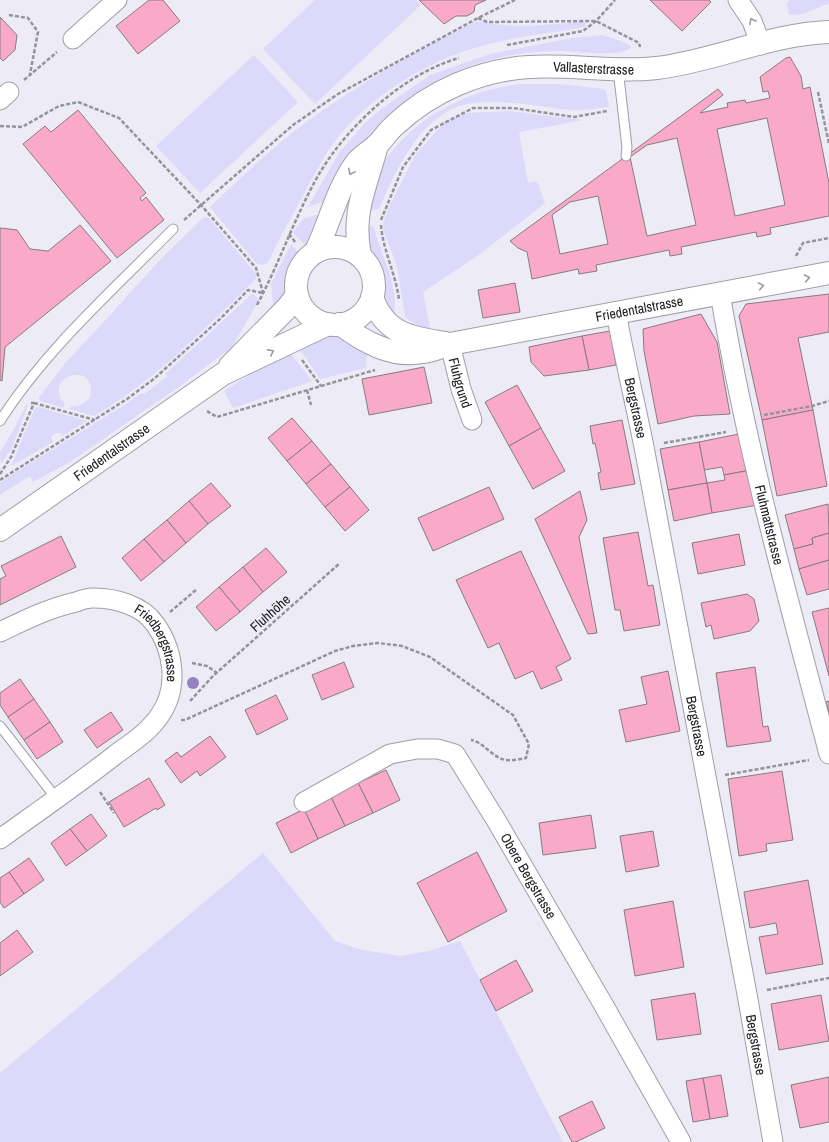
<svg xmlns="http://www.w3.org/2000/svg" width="829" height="1142" font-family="'Archivo Narrow',sans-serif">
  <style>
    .green { fill: #dcd9fb }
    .building { fill: #faaac8; stroke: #867c7f; fill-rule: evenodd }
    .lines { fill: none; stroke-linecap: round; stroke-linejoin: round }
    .lane-casing { stroke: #a09fa9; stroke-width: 11 }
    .street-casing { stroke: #a09fa9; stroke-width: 21 }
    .secondary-casing { stroke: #a09fa9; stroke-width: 24 }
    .path { stroke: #94939b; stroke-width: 2.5; stroke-dasharray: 4 2; stroke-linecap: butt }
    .lane { stroke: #fff; stroke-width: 9 }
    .street { stroke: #fff; stroke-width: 19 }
    .secondary { stroke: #fff; stroke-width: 22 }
    .tree { fill: #9384c0 }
    .oneway { stroke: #9b9b9c }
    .labels { text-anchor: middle; stroke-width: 3.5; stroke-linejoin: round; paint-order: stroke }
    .street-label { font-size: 14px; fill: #202024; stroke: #ecebf6 }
  </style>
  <rect width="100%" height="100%" fill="#ecebf6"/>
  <g class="green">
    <path d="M315,0H416L421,5L315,104L263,49Z"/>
    <path d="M790,0H829V3L803,14L789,15L787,3Z"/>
    <path d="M477,21C510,30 550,24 584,22L586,24L584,27C545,34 503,38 465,51C417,67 360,104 331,147C318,165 309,185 298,205C289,222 278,240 270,259L267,263L262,265L256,263L210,207C241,178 271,148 305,123C359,84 417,50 477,21Z"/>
    <path d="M602,35L618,40L631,46V48C618,58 576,51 559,51C472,52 399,87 350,160C342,172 336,187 328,200L308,207L339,153L364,124L381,109L430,75L490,54L572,38Z"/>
    <path d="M254,55L298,102L200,193L156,146Z"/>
    <path d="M522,84H561L603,89L606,91L609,107C597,108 585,111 573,110C553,109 533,104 513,103C495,102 465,101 450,110C413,130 395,173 379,209L368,211C372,194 374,176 384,162C415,117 468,89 522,84Z"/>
    <path d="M509,111L583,120L519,132L528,183L537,181L545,203L480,254L423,292L430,328C422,329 410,322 405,316L397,266L384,232L383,224L388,209L415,155L444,123L456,117L468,113Z"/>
    <path d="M323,213L307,244L305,245L293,233L303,219Z"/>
    <path d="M204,217L209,218L256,274V279C206,327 155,381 94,416L69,409L71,406C80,407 91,402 91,391C92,360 41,378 65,404L63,408L41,401L38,399L67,361L101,325L160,260Z"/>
    <path d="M364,224L374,227C380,255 399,283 394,314L383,303L385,288L384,276L381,264L364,239Z"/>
    <path d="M291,244L298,252L287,274L283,298L274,310L271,284Z"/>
    <path d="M253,293L259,300L232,347L180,386L70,462L33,482L30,476L0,495V483L5,479L129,402L141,393L144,394L168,376L165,374Z"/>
    <path d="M333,334L344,338L367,353L366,368L320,379L297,345L323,335Z"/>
    <path d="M288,350L312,381L233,408L224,391Z"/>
    <path d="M26,405H28L11,450L1,464L0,452L13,431Z"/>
    <path d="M38,407L87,421L62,436L61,433H55L51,437L53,442L11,466L35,408Z"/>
    <path d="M263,853L335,941L362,950L401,956L429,951L460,941L563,1142H0V1073Z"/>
  </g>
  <g class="building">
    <path d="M149,0H163L180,21L138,54L116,26Z"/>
    <path d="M419,0H486L475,5L474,12L467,16H456L444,24Z"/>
    <path d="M650,0H709L711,2L682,31Z"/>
    <path d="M0,17L17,35L15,50L3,61L0,58Z"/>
    <path d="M790,57L801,76L803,89L810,87L829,183V216L770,228L771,234L757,237L756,232L681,247L682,254L670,256L669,250L596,265L597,271L579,274L578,269L532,279L527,252L518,248L510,241L718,89L723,95L700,113L728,107L727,103L745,100L746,103L770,98L768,91L763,92L760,77L786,58ZM767,118L785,205L735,216L717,129ZM677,138L696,225L647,236L630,157L647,145ZM598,196L608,244L560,254L552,215L570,202Z"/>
    <path d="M78,110L146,193L140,198L142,201L146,197L164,220L117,258L23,144L45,126L51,132Z"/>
    <path d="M80,225L111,261L5,347L2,381L0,380V228L17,230L30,249L48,251Z"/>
    <path d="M515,283L520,312L483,318L478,290Z"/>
    <path d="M829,294V332L798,338L813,410L762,420L739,316L746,304Z"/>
    <path d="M701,314L717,342L730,414L694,416L658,424L644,351L643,329Z"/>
    <path d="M610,331L616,365L589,370L582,336Z"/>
    <path d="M582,336L589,370L544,376L531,362L529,347Z"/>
    <path d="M424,367L432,403L369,415L362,379Z"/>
    <path d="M517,385L541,428L509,446L485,402Z"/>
    <path d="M813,410L827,486L777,496L762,420Z"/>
    <path d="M292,418L312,441L287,461L268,438Z"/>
    <path d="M622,420L635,484L601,490L598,473L601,472L595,443L593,444L590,426Z"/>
    <path d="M541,428L565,471L533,489L509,446Z"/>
    <path d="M744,433L751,470L724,475L722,467L704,470L699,442Z"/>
    <path d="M312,441L331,464L306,484L287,461Z"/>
    <path d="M699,442L707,483L668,490L660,449Z"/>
    <path d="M331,464L350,487L325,507L306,484Z"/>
    <path d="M751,470L758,505L712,513L707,483L725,480L724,475Z"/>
    <path d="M211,483L231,506L208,524L189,501Z"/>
    <path d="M707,483L712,513L674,521L668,490Z"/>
    <path d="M350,487L369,510L345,531L325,507Z"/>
    <path d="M489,487L504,519L433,551L418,518Z"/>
    <path d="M580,491L587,520L579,537L597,633L588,634L535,519Z"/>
    <path d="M189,501L208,524L186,543L167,520Z"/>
    <path d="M828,504L829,533L812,538L813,544L794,549L785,515Z"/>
    <path d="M167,520L186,543L164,562L144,539Z"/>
    <path d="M638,532L648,586L653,585L660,625L624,631L620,610H615L603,538Z"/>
    <path d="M829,533V560L799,569L794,549L813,544L812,538Z"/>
    <path d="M739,534L745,565L698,574L692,543Z"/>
    <path d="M61,536L76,567L0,605V579L6,576L1,566Z"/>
    <path d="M144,539L164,562L141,581L122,558Z"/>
    <path d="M266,548L287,572L263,592L243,567Z"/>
    <path d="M521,551L571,659L556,667L562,680L541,689L533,671L515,679L499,643L488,648L456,580Z"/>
    <path d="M829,560V589L807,595L799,569Z"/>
    <path d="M243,567L263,592L240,612L219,587Z"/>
    <path d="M219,587L240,612L216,631L196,607Z"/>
    <path d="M747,594L754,599L759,621L750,631L714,639L711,625L706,627L701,603Z"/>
    <path d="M829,608V676L812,612Z"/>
    <path d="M344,662L354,687L322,700L312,675Z"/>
    <path d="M755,667L763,727L768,726L771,741L727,747L716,673Z"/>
    <path d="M668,671L680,731L626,742L619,710L647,704L641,677Z"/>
    <path d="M20,679L34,699L8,717L0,705V693Z"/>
    <path d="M276,695L288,719L257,735L245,710Z"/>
    <path d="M34,699L50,722L24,740L8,717Z"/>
    <path d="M829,701V713L826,702Z"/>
    <path d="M111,712L123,730L97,748L84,730Z"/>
    <path d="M50,722L63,742L37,759L24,740Z"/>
    <path d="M210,736L226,757L200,776L197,771L181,783L165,761L177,752L181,757Z"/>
    <path d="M386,770L400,800L373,813L358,783Z"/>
    <path d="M782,771L793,840L766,844L767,851L739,856L728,779Z"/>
    <path d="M149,778L165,805L157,810L156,808L124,827L109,802Z"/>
    <path d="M358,783L373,813L345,826L331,797Z"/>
    <path d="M331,797L345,826L318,839L304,809Z"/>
    <path d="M304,809L318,839L291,853L276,823Z"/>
    <path d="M91,814L107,836L87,851L70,829Z"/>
    <path d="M591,815L596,848L543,855L539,823Z"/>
    <path d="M70,829L87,851L66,866L51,843Z"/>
    <path d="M653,831L659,866L626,872L620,836Z"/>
    <path d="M477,852L507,911L448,942L417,883Z"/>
    <path d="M29,858L44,880L24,894L9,872Z"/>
    <path d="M9,872L24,894L4,908L0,902V878Z"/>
    <path d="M808,880L823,964L766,974L759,937L778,934L776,923L750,928L744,892Z"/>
    <path d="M673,901L684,967L635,976L624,910Z"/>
    <path d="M17,930L33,952L0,976V943Z"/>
    <path d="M516,960L533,991L496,1011L480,980Z"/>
    <path d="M695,993L701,1034L657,1040L651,1000Z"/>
    <path d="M821,995L829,1041L779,1050L771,1004Z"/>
    <path d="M721,1075L728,1116L710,1119L703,1078Z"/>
    <path d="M829,1077V1122L800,1128L791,1085Z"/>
    <path d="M703,1078L710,1119L693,1122L686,1081Z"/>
    <path d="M592,1101L605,1128L576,1142H572L559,1117Z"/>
  </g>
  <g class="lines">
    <defs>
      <g id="lane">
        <path d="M618,69L627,147L626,156"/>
        <path d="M0,421C46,349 113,290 173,229"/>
        <path d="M0,726L56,798"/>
      </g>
      <g id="street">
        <path d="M738,0L752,21L761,45"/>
        <path d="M73,39L117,0"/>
        <path d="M0,100L9,92"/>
        <path id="s1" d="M720,293C746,449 789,602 829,754"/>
        <path id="s2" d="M616,312C624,357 635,402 644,447L747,994L773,1142"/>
        <path id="s3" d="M450,344L461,389L472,420"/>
        <path id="s4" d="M0,632C25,620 49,608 76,602C81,600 88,598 93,598C115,598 142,605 155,624C174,650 179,688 160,715C149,732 131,743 115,755C78,784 39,811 0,839"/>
        <path id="s5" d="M304,802L390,754L417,749H438L455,754L496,820L603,1004L681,1142"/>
      </g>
      <g id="secondary">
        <circle cx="335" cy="286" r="39"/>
        <path id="s6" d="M316,251C330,222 337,189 356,163C361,156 371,151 377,145C383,139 388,131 395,125C431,91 480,70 529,67C572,64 614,73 657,68C715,61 770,34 829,32"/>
        <path d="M360,255C351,213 367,184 377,145"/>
        <path d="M372,297C384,333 410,338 445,343"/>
        <path id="s7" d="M340,324C364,342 392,358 423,352C432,351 441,347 450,344L829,273"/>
        <path d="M230,366L288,307L297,295"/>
        <path id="s8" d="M0,530L223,374L328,324"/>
      </g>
    </defs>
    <use href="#lane" class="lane-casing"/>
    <use href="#street" class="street-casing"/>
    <use href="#secondary" class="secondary-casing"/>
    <g class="path">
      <path d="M9,15L28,18L38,32L30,74"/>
      <path d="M478,18L487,22L596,21L639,43L640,47"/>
      <path d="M507,45L583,31L596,21L615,0"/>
      <path d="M24,80L57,52"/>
      <path d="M818,92L829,144"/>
      <path d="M0,126L22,127L59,106L78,102L119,118L201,205L256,268L263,293"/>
      <path d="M184,220L293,125L338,94L478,18L515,0"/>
      <path d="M381,220L403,167L431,130L473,108H513L574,117L607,111"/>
      <path d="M381,225C383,251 396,274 399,300"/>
      <path d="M289,234L296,243"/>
      <path d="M796,256L803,243L829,238"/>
      <path d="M257,305C280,262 295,216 319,174C348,125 405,73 459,58"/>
      <path d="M302,360L321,386"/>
      <path d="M307,390L311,405"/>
      <path d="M34,403L95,420"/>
      <path d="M207,411L217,417L375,370"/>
      <path d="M764,415L812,406L829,401"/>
      <path d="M664,443L726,432"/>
      <path d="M0,474L11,457L34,403H31"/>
      <path d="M0,480L127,399L155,378L220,319L248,290L263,293"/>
      <path d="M170,612L197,589"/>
      <path d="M192,663L207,666L217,673"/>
      <path d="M190,701L213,676L340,563"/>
      <path d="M181,720H185L335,651L353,646L378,643L402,646L430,657L513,715L529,744L526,758C520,759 512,761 507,760C493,759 484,742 471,740"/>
      <path d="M725,775L809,760"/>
      <path d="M100,792L114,813"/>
      <path d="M767,990L829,978"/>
    </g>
    <use href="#lane" class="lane"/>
    <use href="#street" class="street"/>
    <use href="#secondary" class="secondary"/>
  </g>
  <circle class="tree" cx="193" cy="683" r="6"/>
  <defs><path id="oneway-chevron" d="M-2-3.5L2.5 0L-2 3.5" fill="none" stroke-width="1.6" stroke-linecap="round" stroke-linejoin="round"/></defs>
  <g class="oneway">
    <use href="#oneway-chevron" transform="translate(752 21) rotate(-119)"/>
    <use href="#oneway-chevron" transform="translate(351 172) rotate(118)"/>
    <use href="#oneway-chevron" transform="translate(807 278) rotate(-11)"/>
    <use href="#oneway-chevron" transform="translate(761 286) rotate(-10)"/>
    <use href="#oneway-chevron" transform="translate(271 352) rotate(-28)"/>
  </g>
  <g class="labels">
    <g class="street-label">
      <text dy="5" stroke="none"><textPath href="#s6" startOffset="365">Vallasterstrasse</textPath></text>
      <text dy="5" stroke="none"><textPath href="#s7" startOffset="311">Friedentalstrasse</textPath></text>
      <text dy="5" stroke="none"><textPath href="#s3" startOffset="40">Fluhgrund</textPath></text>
      <text dy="5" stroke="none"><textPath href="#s2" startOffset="98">Bergstrasse</textPath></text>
      <text dy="5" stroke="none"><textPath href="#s8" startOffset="136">Friedentalstrasse</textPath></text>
      <text dy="5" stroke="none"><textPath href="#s1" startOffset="237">Fluhmattstrasse</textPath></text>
      <text transform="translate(270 613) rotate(-42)" y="5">Fluhhöhe</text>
      <text dy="5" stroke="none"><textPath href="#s4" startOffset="187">Friedbergstrasse</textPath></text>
      <text dy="5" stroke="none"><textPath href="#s2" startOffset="422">Bergstrasse</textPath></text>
      <text dy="5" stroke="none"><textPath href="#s5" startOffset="307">Obere Bergstrasse</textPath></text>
      <text dy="5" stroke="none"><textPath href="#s2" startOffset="746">Bergstrasse</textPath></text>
    </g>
  </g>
</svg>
